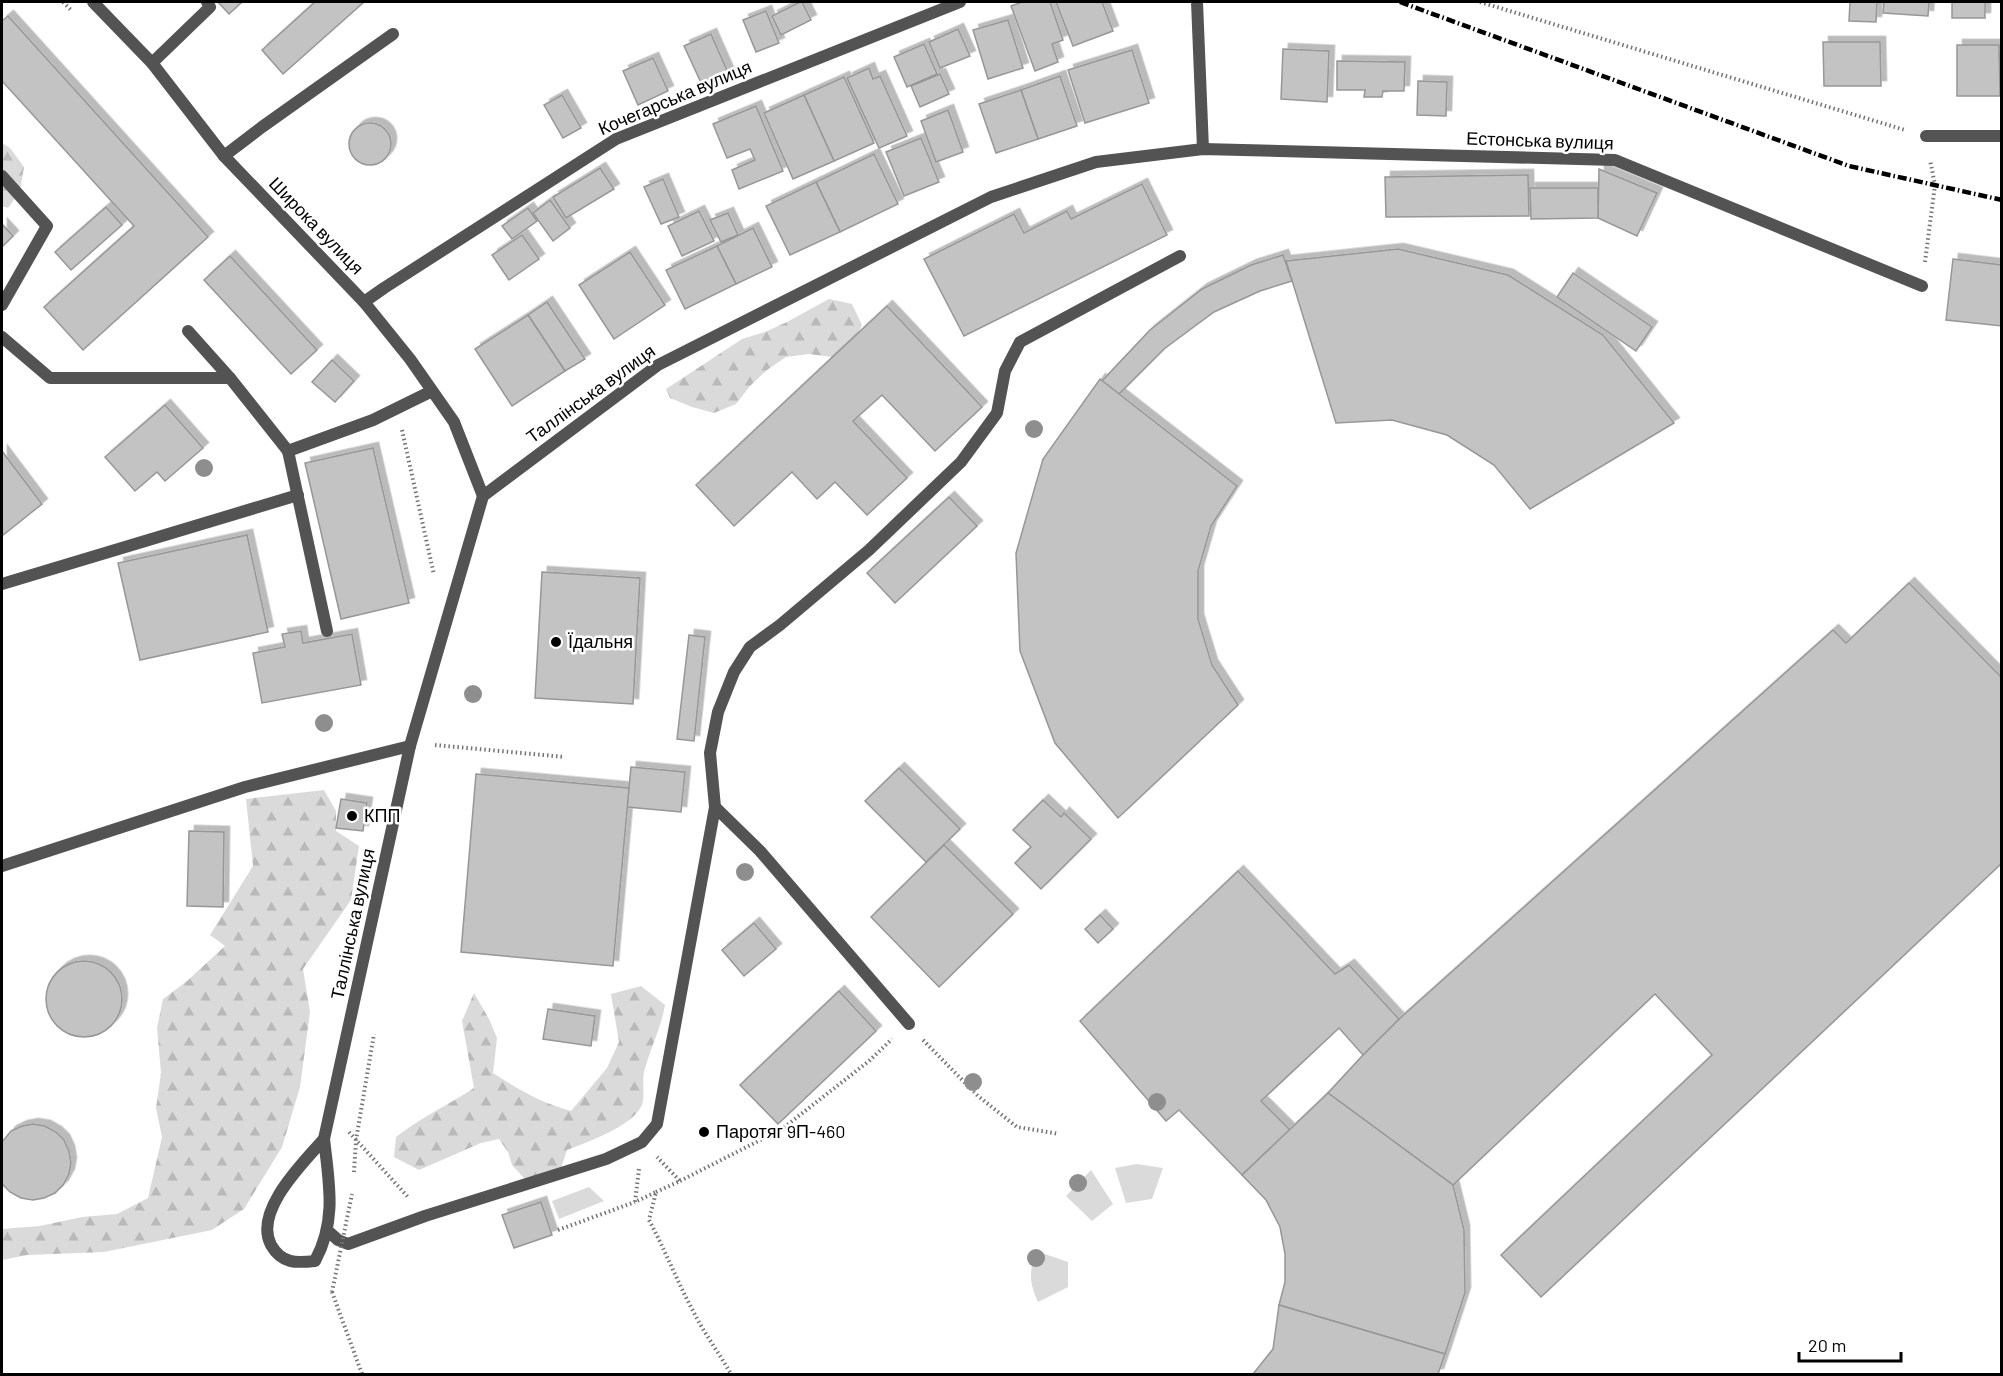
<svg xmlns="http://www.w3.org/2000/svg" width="2003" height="1376" font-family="Barlow,sans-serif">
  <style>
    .grass { fill: #dadada }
    .forest { fill: url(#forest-firs) }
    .building { fill: #c3c3c3; stroke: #979797; stroke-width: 1.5; filter: url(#shadow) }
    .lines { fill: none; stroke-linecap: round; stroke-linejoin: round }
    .path { stroke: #757575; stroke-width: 4; stroke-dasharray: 1.5 3; stroke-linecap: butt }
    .lane { stroke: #535353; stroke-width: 12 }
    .street { stroke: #535353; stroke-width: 12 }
    .rail { stroke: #000; stroke-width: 4.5; stroke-dasharray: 9 3 1.5 3; stroke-linecap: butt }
    .path-bridge { stroke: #757575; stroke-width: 4; stroke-dasharray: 1.5 3; stroke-linecap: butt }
    .tree { fill: #8e8e8e }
    .poi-dot { fill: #000; stroke: #fff; stroke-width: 2 }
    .labels { text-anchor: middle; stroke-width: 5; stroke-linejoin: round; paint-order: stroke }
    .street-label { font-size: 18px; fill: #000; stroke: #fff }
    .poi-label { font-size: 18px; fill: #000; stroke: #fff; text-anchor: start }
  </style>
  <defs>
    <pattern id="forest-firs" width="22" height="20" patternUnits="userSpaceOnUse" patternTransform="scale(1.5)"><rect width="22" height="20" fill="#dadada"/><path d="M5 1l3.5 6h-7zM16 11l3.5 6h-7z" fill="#b9b9b9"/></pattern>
    <filter id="shadow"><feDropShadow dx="5.5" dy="-5.5" stdDeviation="0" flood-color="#0004"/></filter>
  </defs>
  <rect width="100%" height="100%" fill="#fff"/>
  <g class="grass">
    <path d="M1137,1164L1163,1168L1152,1199L1126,1203L1115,1168Z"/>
    <path d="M1091,1170L1113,1204L1092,1221L1066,1196Z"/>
    <path d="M589,1187L604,1201L559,1219L552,1201Z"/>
    <path d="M1036,1251L1068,1262V1287L1038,1302C1029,1283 1029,1270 1036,1251Z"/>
  </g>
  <g class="forest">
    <path d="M2,143L10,148L24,167L20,191L8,208L2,206Z"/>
    <path d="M829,299L852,304L862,325L852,346L832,357L809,354L786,357L767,370L750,386L736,404L714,413L692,407L670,398L666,389L742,339L765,332L787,322Z"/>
    <path d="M324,790L336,811V831L359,846L351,900L303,969L310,1012L300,1087L282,1147L244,1209L212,1230L104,1252L27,1255L2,1260V1229L40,1226L82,1217L117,1214L148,1198L162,1137L156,1108L161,1073L157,1028L163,999L187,981L225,946L210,935L253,866L246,799Z"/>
    <path d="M641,986L665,1005C661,1028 650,1049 644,1072C642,1082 645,1096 642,1105C632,1127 587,1142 567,1150L560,1171L540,1177L524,1178L512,1165L508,1152L499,1139L481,1143L419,1170L394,1157L396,1137C420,1118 448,1105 474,1088L462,1021L474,993L489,1019L497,1038L493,1073C519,1090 541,1103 571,1111L607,1068L619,1042L611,994Z"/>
  </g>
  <g class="building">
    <path d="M218,2H242L229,14Z"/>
    <path d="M315,2H364L283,74L262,50Z"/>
    <path d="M800,2H802L811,20L781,35L772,16Z"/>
    <path d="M1022,2H1050L1063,40L1052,44L1058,62L1035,71L1011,6Z"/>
    <path d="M1056,2H1102L1113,31L1073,46Z"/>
    <path d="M1850,2H1877L1876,22L1849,21Z"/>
    <path d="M1884,2H1929L1928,16L1883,13Z"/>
    <rect x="1952" y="2" width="33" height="16"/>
    <path d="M766,11L779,43L756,52L743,20Z"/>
    <path d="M8,16L208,237L83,350L44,307L134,226L2,81V21Z"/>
    <path d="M1008,20L1023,68L988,79L973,30Z"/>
    <path d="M958,29L970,56L940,68L929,42Z"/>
    <path d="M711,34L729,75L703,87L684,46Z"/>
    <path d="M1823,42H1880L1881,86H1824Z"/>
    <path d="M924,44L937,74L907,87L894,57Z"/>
    <path d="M1957,45H1999L2000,96H1957Z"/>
    <path d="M1283,49L1329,51L1327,102L1281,99Z"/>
    <path d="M1132,50L1149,103L1085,123L1068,70Z"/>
    <path d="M653,58L668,91L638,105L623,71Z"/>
    <path d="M1337,61L1405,62L1404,91H1383L1382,97H1364L1365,90H1337Z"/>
    <path d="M869,68L873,79L880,76L907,136L879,148L847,78Z"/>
    <path d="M940,74L949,94L920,107L911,86Z"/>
    <path d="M1060,76L1077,126L1038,139L1021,90Z"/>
    <path d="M844,77L874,143L834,161L804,95Z"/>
    <path d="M1418,81L1447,82L1446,116L1417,115Z"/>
    <path d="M1021,90L1038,139L996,153L979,104Z"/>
    <path d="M562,95L581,128L563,138L544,105Z"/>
    <path d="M804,95L834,161L793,179L764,113Z"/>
    <path d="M756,106L783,171L739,189L732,170L755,160L750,149L727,158L713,124Z"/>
    <path d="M948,110L963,152L936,162L921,121Z"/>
    <circle cx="370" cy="144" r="21"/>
    <path d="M921,138L939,182L904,196L886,152Z"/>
    <path d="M874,154L898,204L840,232L816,182Z"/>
    <path d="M600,168L614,189L566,218L553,197Z"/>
    <path d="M1599,169L1657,193L1637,236L1598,218Z"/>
    <path d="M1528,175L1529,216L1386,217L1385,177Z"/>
    <path d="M663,179L679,217L661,224L644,187Z"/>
    <path d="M816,182L840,232L790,255L766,206Z"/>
    <path d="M1142,184L1167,235L964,336L924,259L1014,214L1024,233L1067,211L1071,219Z"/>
    <path d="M1530,188H1598V218L1531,219Z"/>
    <path d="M550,200L570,228L553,241L533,213Z"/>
    <path d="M106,207L122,225L71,270L55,252Z"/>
    <path d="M528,208L537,221L512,239L502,226Z"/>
    <path d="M699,211L714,241L682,256L668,226Z"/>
    <path d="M728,213L738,235L721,242L710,220Z"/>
    <path d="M2,224L13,236L2,247Z"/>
    <path d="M753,228L772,267L736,284L717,246Z"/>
    <path d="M522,235L539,259L509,280L492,255Z"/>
    <path d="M717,246L736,284L685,309L666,270Z"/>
    <path d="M1398,249L1508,275L1603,335L1674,423L1530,509L1494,465L1447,435L1392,420L1336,423L1286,261Z"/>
    <path d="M630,252L665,305L614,339L579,285Z"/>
    <path d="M1283,255L1292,281L1260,291L1214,312L1164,349L1119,394L1102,381L1150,330L1202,289L1251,265Z"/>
    <path d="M230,256L317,350L291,374L204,280Z"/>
    <path d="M1953,259L2002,265V326L1946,320Z"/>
    <path d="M1573,273L1652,327L1636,351L1557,297Z"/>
    <path d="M547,302L585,359L565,371L528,315Z"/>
    <path d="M887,306L982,407L935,451L882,395L853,421L907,478L867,515L835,482L817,499L792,472L734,526L696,485Z"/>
    <path d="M528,315L565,371L512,406L475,349Z"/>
    <path d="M332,360L354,381L335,402L312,382Z"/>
    <path d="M1100,379L1237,486L1211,526L1198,571V619L1212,665L1238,705L1118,818L1055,743L1020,651L1016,553L1043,459Z"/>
    <path d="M165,405L203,448L165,481L157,472L135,491L105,457Z"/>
    <path d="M373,448L409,603L341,619L305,463Z"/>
    <path d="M2,451L42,504L2,536Z"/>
    <path d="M949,497L977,526L895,603L867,573Z"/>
    <path d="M247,535L268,632L140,660L118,563Z"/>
    <path d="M542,572L640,578L633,704L535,698Z"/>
    <path d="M1909,583L2002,678V863L1541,1297L1501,1255L1712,1055L1655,994L1453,1185L1328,1093L1363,1055L1399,1019L1833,630L1846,643Z"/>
    <path d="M301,631L303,643L352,634L361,685L262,703L253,653L285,647L282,634Z"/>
    <path d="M689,635L705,637L694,741L677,739Z"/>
    <path d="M631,767L685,772L681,812L627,807Z"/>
    <path d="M899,768L960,829L926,862L865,801Z"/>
    <path d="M476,774L629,788L613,966L461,952Z"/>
    <path d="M341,799L367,803L363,831L336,828Z"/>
    <path d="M1043,800L1061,817L1064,813L1091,839L1041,889L1015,863L1031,847L1013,830Z"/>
    <path d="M189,831L224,832L223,907L187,906Z"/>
    <path d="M944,845L1013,914L939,987L871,917Z"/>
    <path d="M1238,871L1335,974L1349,965L1399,1019L1363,1055L1339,1028L1261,1101L1290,1130L1242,1175L1179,1110L1166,1121L1080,1021Z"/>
    <path d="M1100,915L1113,929L1098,943L1085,929Z"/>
    <path d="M754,923L776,949L744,976L722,950Z"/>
    <circle cx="84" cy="999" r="38"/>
    <path d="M839,991L876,1031L778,1124L740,1085Z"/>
    <path d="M548,1009L595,1016L591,1046L543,1039Z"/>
    <path d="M1328,1093L1453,1185L1464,1230L1465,1293L1445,1354L1279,1305L1285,1282V1254L1280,1227L1266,1200L1242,1175Z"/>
    <path d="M33,1124L45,1126L56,1132L64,1140L69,1151L71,1163L69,1174L63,1185L55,1193L44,1198L33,1200L21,1198L10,1192L2,1184V1142L11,1131L22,1126Z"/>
    <path d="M541,1202L552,1235L514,1248L502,1215Z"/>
    <path d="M1279,1305L1445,1354L1438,1374H1253L1273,1349Z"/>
  </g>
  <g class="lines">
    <g class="path">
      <path d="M63,2L71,10"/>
      <path d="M1480,2L1905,130"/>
      <path d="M1925,262L1935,185L1930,160"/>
      <path d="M402,430L434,575"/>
      <path d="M435,745L565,757"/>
      <path d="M923,1040L978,1096L1017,1127L1059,1134"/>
      <path d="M349,1132L408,1197"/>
      <path d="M639,1169L635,1202L656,1192L649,1220C665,1250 677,1281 693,1311C704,1333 719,1353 731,1374"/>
      <path d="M354,1172L356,1140L374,1034"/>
      <path d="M680,1181L782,1129L869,1061L892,1039"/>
      <path d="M656,1192L680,1181L657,1157"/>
      <path d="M558,1230L635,1202"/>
      <path d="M332,1292L362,1374"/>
    </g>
    <g class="lane">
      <path d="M152,63L210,7L207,2"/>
      <path d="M224,156L262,127L393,34"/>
      <path d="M2,176L47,226L2,305"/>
      <path d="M188,331L230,378L288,451"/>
      <path d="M2,337L50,378H230"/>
      <path d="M2,584L298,495"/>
      <path d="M327,631L288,451L373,420L432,391"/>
      <path d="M715,807L760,851L909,1024"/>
      <path d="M2,866L245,787L410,746"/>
      <path d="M324,1139C329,1183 337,1221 315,1261C296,1263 282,1264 271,1245C253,1211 304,1162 324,1139Z"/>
      <path d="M328,1231L338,1240L348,1244L425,1216L606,1159L642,1142L657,1124L715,807L710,753L718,712L734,672L750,647L780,625L869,550L961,462L997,413L1005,371L1020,342L1180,256"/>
    </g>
    <g class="street">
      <path d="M93,2L152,63L224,156L364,302L410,359L454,422L483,496"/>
      <path d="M1197,2L1203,149"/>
      <path d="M1926,136H2002"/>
      <path d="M364,302L384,288L616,139L960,2"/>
      <path d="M324,1139L410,746L483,496L658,365L991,197L1096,162L1203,149L1615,160L1922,286"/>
    </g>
    <path class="rail" d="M1400,2L1849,166L2002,200"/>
    <path class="path-bridge" d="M332,1292L352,1194"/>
  </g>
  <g class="tree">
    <circle cx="1034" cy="429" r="9"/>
    <circle cx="204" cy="468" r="9"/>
    <circle cx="473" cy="694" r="9"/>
    <circle cx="324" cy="723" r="9"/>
    <circle cx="745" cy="872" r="9"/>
    <circle cx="973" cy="1082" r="9"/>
    <circle cx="1157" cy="1102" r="9"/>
    <circle cx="1078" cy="1183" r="9"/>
    <circle cx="1036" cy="1258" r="9"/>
  </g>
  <g class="poi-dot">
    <circle cx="556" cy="642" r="6"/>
    <circle cx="352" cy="816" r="6"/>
    <circle cx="704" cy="1132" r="6"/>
  </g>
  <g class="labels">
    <g class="street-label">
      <text transform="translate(675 98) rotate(-23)" y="6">Кочегарська вулиця</text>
      <text transform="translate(1540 141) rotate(2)" y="6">Естонська вулиця</text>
      <text transform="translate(316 226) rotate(46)" y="6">Широка вулиця</text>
      <text transform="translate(591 394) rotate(-36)" y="6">Таллінська вулиця</text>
      <text transform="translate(353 924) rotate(-78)" y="6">Таллінська вулиця</text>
    </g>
    <g class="poi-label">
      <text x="568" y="648">Їдальня</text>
      <text x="364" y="822">КПП</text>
      <text x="716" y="1138">Паротяг 9П-460</text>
    </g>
  </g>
  <rect width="2003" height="1376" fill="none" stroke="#000000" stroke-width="6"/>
  <path d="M1799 1352v9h102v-9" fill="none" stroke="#000000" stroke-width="3"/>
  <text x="1808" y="1352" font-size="18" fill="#000000" stroke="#ffffff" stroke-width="4.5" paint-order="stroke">20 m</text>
</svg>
